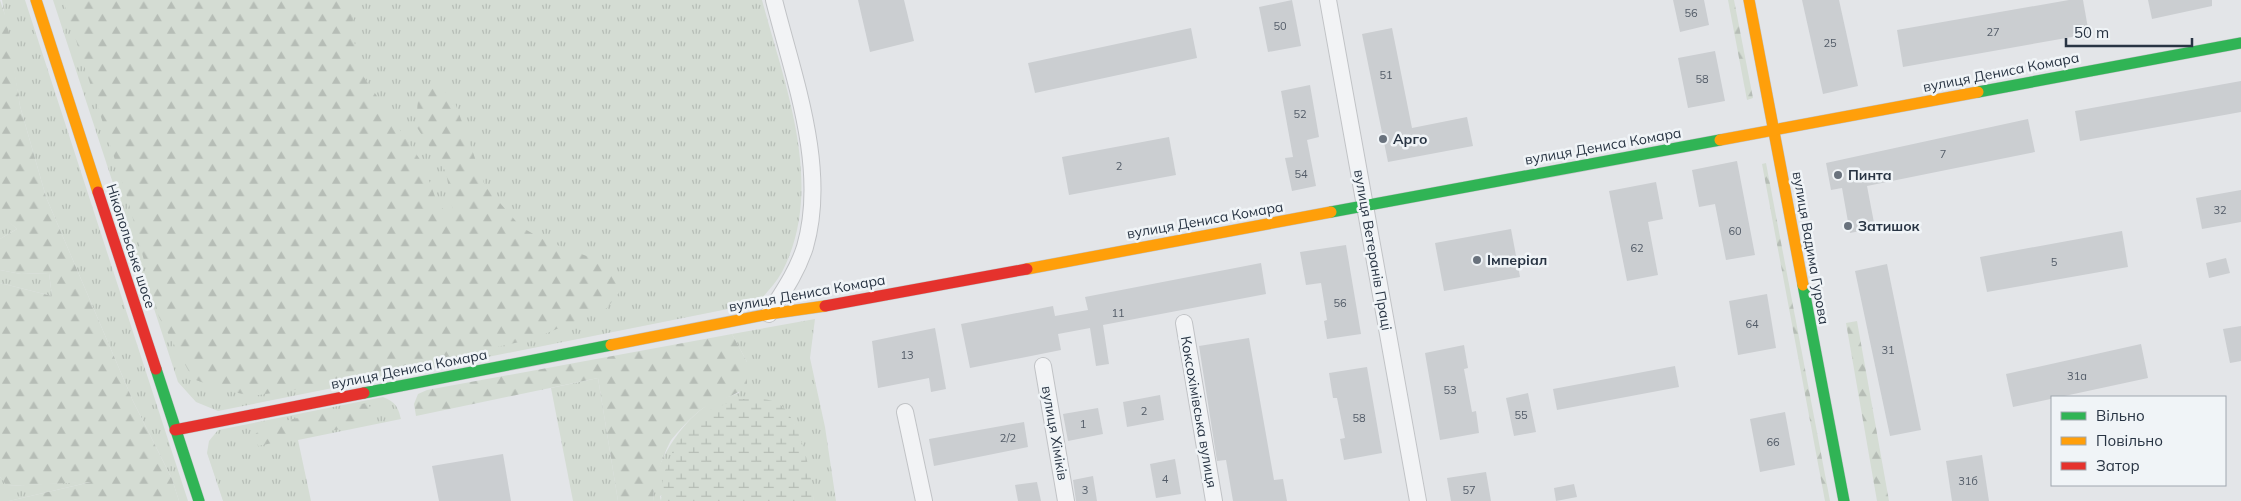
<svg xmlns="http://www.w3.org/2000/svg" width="2241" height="501" font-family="Mulish,sans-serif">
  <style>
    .grass { fill: url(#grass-tufts) }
    .forest { fill: url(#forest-firs) }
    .wetland { fill: url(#wetland-marsh) }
    .building { fill: #cbced1 }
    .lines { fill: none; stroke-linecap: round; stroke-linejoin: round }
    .street-casing { stroke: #c1c3c6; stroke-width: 18 }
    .fast-casing { stroke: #c1c3c6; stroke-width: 12 }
    .slow-casing { stroke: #c1c3c6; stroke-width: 12 }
    .jam-casing { stroke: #c1c3c6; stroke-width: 12 }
    .street { stroke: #f2f3f5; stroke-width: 16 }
    .fast { stroke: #30b455; stroke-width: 11 }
    .slow { stroke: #ff9f0a; stroke-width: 11 }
    .jam { stroke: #e5322d; stroke-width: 11 }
    .poi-dot { fill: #69727d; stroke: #f0f4f7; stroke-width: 2 }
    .labels { text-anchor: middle; stroke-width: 5; stroke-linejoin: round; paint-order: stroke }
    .number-label { font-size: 11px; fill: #525b67 }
    .street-label { font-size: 14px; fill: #283443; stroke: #f0f4f7 }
    .poi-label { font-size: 14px; font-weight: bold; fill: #283443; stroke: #f0f4f7; text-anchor: start }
  </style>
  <defs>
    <pattern id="grass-tufts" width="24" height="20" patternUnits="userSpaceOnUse" patternTransform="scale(1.25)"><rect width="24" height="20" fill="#d4dcd3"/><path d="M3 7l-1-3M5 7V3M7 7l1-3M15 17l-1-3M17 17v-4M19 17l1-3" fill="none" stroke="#b6bdb6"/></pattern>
    <pattern id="forest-firs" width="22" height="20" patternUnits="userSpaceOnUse" patternTransform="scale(1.25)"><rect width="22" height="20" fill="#d4dcd3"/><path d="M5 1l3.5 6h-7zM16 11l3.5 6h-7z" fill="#b6bdb6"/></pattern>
    <pattern id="wetland-marsh" width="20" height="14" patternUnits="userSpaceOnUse" patternTransform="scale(1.25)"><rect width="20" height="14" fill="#d4dcd3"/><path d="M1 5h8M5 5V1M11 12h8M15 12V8" fill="none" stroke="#b6bdb6"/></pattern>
  </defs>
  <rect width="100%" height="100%" fill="#e3e5e8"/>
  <g class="grass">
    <path d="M2,0H25L188,501H179L172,479L133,401L46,197L20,106Z"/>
    <path d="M53,0H762C785,86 826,187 782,272C776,283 766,293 758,303L218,411L196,402L178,382Z"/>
    <path d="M0,217H4L17,229L0,239Z"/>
    <path d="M0,270L21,274L49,273L52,296L0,283Z"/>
    <path d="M815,319L810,358L825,427L836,501H814L805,456L794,424L660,496L661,501H654C648,471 680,425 703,408C712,401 728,397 739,393L747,362L732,334Z"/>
    <path d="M598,378L618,501H573L551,388Z"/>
    <path d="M383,397C395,402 398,406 401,419L298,440L311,501H223L207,453L209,441L218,430Z"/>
    <path d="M0,477L8,486L95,481L9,501H0Z"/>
  </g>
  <g class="forest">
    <path d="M0,0L7,21L20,106L46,197L133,401L172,479L179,501H9L91,482L7,486L0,477V283L52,296L49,273L21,274L0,270V239L17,229L4,218L0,217Z"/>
    <path d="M63,0H356L354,2L352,34L364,77L423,164L437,202L455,223L446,172L416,126L418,98L431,83L453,97L485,186L521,227L546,241L611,265L624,286L607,308L533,339L319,386L253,396L223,390L193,379L159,317L128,200Z"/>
    <path d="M1728,0H1734L1753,98L1747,100Z"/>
    <path d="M1766,163L1830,501H1825L1762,164Z"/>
    <path d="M1857,321L1889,501H1877L1846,323Z"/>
    <path d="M732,334L747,362V386C735,397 719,399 705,407C697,411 675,434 670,442C663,456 651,486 654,501H618L598,378L416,416L414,404L418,394L427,390Z"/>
    <path d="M366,403L374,411L369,423L258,446L253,436L266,425Z"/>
  </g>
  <path class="wetland" d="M738,399C753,399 771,396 783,407C801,425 812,475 814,501H661L663,476L675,445L705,412Z"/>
  <g class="building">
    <path d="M858,0H904L914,41L870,52Z"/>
    <path d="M1292,0L1301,46L1268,52L1259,7Z"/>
    <path d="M1673,0H1704L1709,25L1680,32Z"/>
    <path d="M1802,0H1839L1858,86L1823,94Z"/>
    <path d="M2069,0H2083L2089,34L1903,67L1897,30Z"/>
    <path d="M2148,0H2212V6L2152,19Z"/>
    <path d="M1191,28L1197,58L1035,93L1028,63Z"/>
    <path d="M1392,28L1412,128L1467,117L1473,146L1388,162L1362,34Z"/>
    <path d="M1715,51L1725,101L1688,108L1678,58Z"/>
    <path d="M2241,81V112L2080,141L2075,111Z"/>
    <path d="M1310,85L1319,137L1307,140L1316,186L1292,191L1285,158L1293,157L1281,91Z"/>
    <path d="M2028,119L2035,152L1867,186L1875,228L1850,233L1842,188L1831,190L1826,163Z"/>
    <path d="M1169,137L1176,175L1069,195L1062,157Z"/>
    <path d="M1737,161L1755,255L1726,260L1715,204L1699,207L1692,170Z"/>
    <path d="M1656,182L1663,219L1648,222L1658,275L1627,281L1609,191Z"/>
    <path d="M2241,190V222L2202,229L2196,198Z"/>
    <path d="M1511,229L1520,277L1444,291L1435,243Z"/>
    <path d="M2122,231L2128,267L1987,292L1980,257Z"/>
    <path d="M1346,245L1361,334L1327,339L1324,321L1327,320L1321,283L1306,285L1300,252Z"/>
    <path d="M2226,258L2230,273L2209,278L2206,263Z"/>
    <path d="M1261,263L1266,294L1103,325L1109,364L1096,366L1090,328L1058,334L1061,350L970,368L961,324L1053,306L1055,316L1088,310L1085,297Z"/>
    <path d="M1887,264L1921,430L1890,436L1855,271Z"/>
    <path d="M1767,294L1776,348L1738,355L1729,301Z"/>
    <path d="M2241,326V361L2230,363L2223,329Z"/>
    <path d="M935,328L946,389L931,392L929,378L878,388L872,341Z"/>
    <path d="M1249,338L1274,480L1283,479L1287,501H1233L1226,460L1217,461L1199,346Z"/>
    <path d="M2141,344L2148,378L2013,407L2006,374Z"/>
    <path d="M1464,345L1468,368L1464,369L1472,412L1476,411L1479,433L1440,440L1425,353Z"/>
    <path d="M1675,366L1679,387L1557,410L1553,389Z"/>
    <path d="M1367,367L1382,453L1344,460L1340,439L1345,438L1337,398H1333L1329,373Z"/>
    <path d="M1528,393L1536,432L1514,436L1506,398Z"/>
    <path d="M1160,395L1164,420L1127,427L1123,402Z"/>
    <path d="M1098,408L1103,434L1068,441L1063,414Z"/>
    <path d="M1785,412L1795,465L1760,472L1750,419Z"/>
    <path d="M1024,422L1028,447L934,466L929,439Z"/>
    <path d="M503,454L511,501H439L432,466Z"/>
    <path d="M1982,455L1989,501H1952L1946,461Z"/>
    <path d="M1175,459L1181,494L1156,498L1150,464Z"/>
    <path d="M1486,472L1491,501H1451L1447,478Z"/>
    <path d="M1093,476L1097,501H1076L1073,480Z"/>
    <path d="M1037,482L1041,501H1018L1015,485Z"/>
    <path d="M1574,484L1577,497L1556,501L1554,488Z"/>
  </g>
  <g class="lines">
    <defs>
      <g id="street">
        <path d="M1328,0L1418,501"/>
        <path d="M769,314C783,292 797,272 805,247C828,168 793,76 774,0"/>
        <path d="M1184,323L1214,501"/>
        <path d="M1043,366L1066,501"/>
        <path d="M905,412L924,501"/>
      </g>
      <g id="fast">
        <path d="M1978,92L2241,43"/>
        <path d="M1331,212L1720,140"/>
        <path d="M1803,285L1844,501"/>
        <path d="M156,369L199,501"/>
        <path d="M364,393L611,345"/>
      </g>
      <g id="slow">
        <path d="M36,0L98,192"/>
        <path d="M1749,0L1803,285"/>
        <path d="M1720,140L1978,92"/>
        <path d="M1027,269L1331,212"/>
        <path d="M611,345L769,314L825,306"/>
      </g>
      <g id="jam">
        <path d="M98,192L156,369"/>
        <path d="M825,306L1027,269"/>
        <path d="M175,430L364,393"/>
      </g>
    </defs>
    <use href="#street" class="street-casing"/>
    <use href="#fast" class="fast-casing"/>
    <use href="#slow" class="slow-casing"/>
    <use href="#jam" class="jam-casing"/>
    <use href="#street" class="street"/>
    <use href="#fast" class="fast"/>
    <use href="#slow" class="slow"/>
    <use href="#jam" class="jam"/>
  </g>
  <g class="poi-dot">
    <circle cx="1383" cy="139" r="5"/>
    <circle cx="1838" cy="175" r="5"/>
    <circle cx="1848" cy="226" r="5"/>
    <circle cx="1477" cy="260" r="5"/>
  </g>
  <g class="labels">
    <g class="number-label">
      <text x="1691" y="17">56</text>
      <text x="1280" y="30">50</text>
      <text x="1993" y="36">27</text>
      <text x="1830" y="47">25</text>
      <text x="1386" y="79">51</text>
      <text x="1702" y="83">58</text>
      <text x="1300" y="118">52</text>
      <text x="1943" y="158">7</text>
      <text x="1119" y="170">2</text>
      <text x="1301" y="178">54</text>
      <text x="2220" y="214">32</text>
      <text x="1735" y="235">60</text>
      <text x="1637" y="252">62</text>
      <text x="2054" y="266">5</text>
      <text x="1340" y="307">56</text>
      <text x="1118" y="317">11</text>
      <text x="1752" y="328">64</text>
      <text x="1888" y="354">31</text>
      <text x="907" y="359">13</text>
      <text x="2077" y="380">31а</text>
      <text x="1450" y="394">53</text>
      <text x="1144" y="415">2</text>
      <text x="1521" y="419">55</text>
      <text x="1359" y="422">58</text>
      <text x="1083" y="428">1</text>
      <text x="1008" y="442">2/2</text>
      <text x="1773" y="446">66</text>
      <text x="1165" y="483">4</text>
      <text x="1968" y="485">31б</text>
      <text x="1085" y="494">3</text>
      <text x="1469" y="494">57</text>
    </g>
    <g class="street-label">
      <text transform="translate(2001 72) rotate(-11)" y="5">вулиця Дениса Комара</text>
      <text transform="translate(1603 146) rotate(-10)" y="5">вулиця Дениса Комара</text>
      <text transform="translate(1205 220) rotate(-10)" y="5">вулиця Дениса Комара</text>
      <text transform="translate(131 246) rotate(72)" y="5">Нікопольське шосе</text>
      <text transform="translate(1811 248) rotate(80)" y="5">вулиця Вадима Гурова</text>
      <text transform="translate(1373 250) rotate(80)" y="5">вулиця Ветеранів Праці</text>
      <text transform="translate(807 293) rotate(-10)" y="5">вулиця Дениса Комара</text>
      <text transform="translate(409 369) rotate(-11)" y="5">вулиця Дениса Комара</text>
      <text transform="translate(1199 412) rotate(80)" y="5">Коксохімівська вулиця</text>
      <text transform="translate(1055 433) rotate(80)" y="5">вулиця Хіміків</text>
    </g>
    <g class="poi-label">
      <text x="1393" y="144">Арго</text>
      <text x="1848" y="180">Пинта</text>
      <text x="1858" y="231">Затишок</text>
      <text x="1487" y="265">Імперіал</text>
    </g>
  </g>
  <rect x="2051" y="396" width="175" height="90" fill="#f0f4f7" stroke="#a0a7af"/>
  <rect x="2061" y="412" width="25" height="8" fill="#30b455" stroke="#a0a7af"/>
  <text x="2096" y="421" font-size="15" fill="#283443">Вільно</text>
  <rect x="2061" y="437" width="25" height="8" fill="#ff9f0a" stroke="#a0a7af"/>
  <text x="2096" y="446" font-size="15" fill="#283443">Повільно</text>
  <rect x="2061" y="462" width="25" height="8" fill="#e5322d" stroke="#a0a7af"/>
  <text x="2096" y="471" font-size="15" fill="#283443">Затор</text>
  <path d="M2066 38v8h126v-8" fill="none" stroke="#283443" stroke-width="2.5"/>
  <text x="2074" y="38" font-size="15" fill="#283443" stroke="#f0f4f7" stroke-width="4" paint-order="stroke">50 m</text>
</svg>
